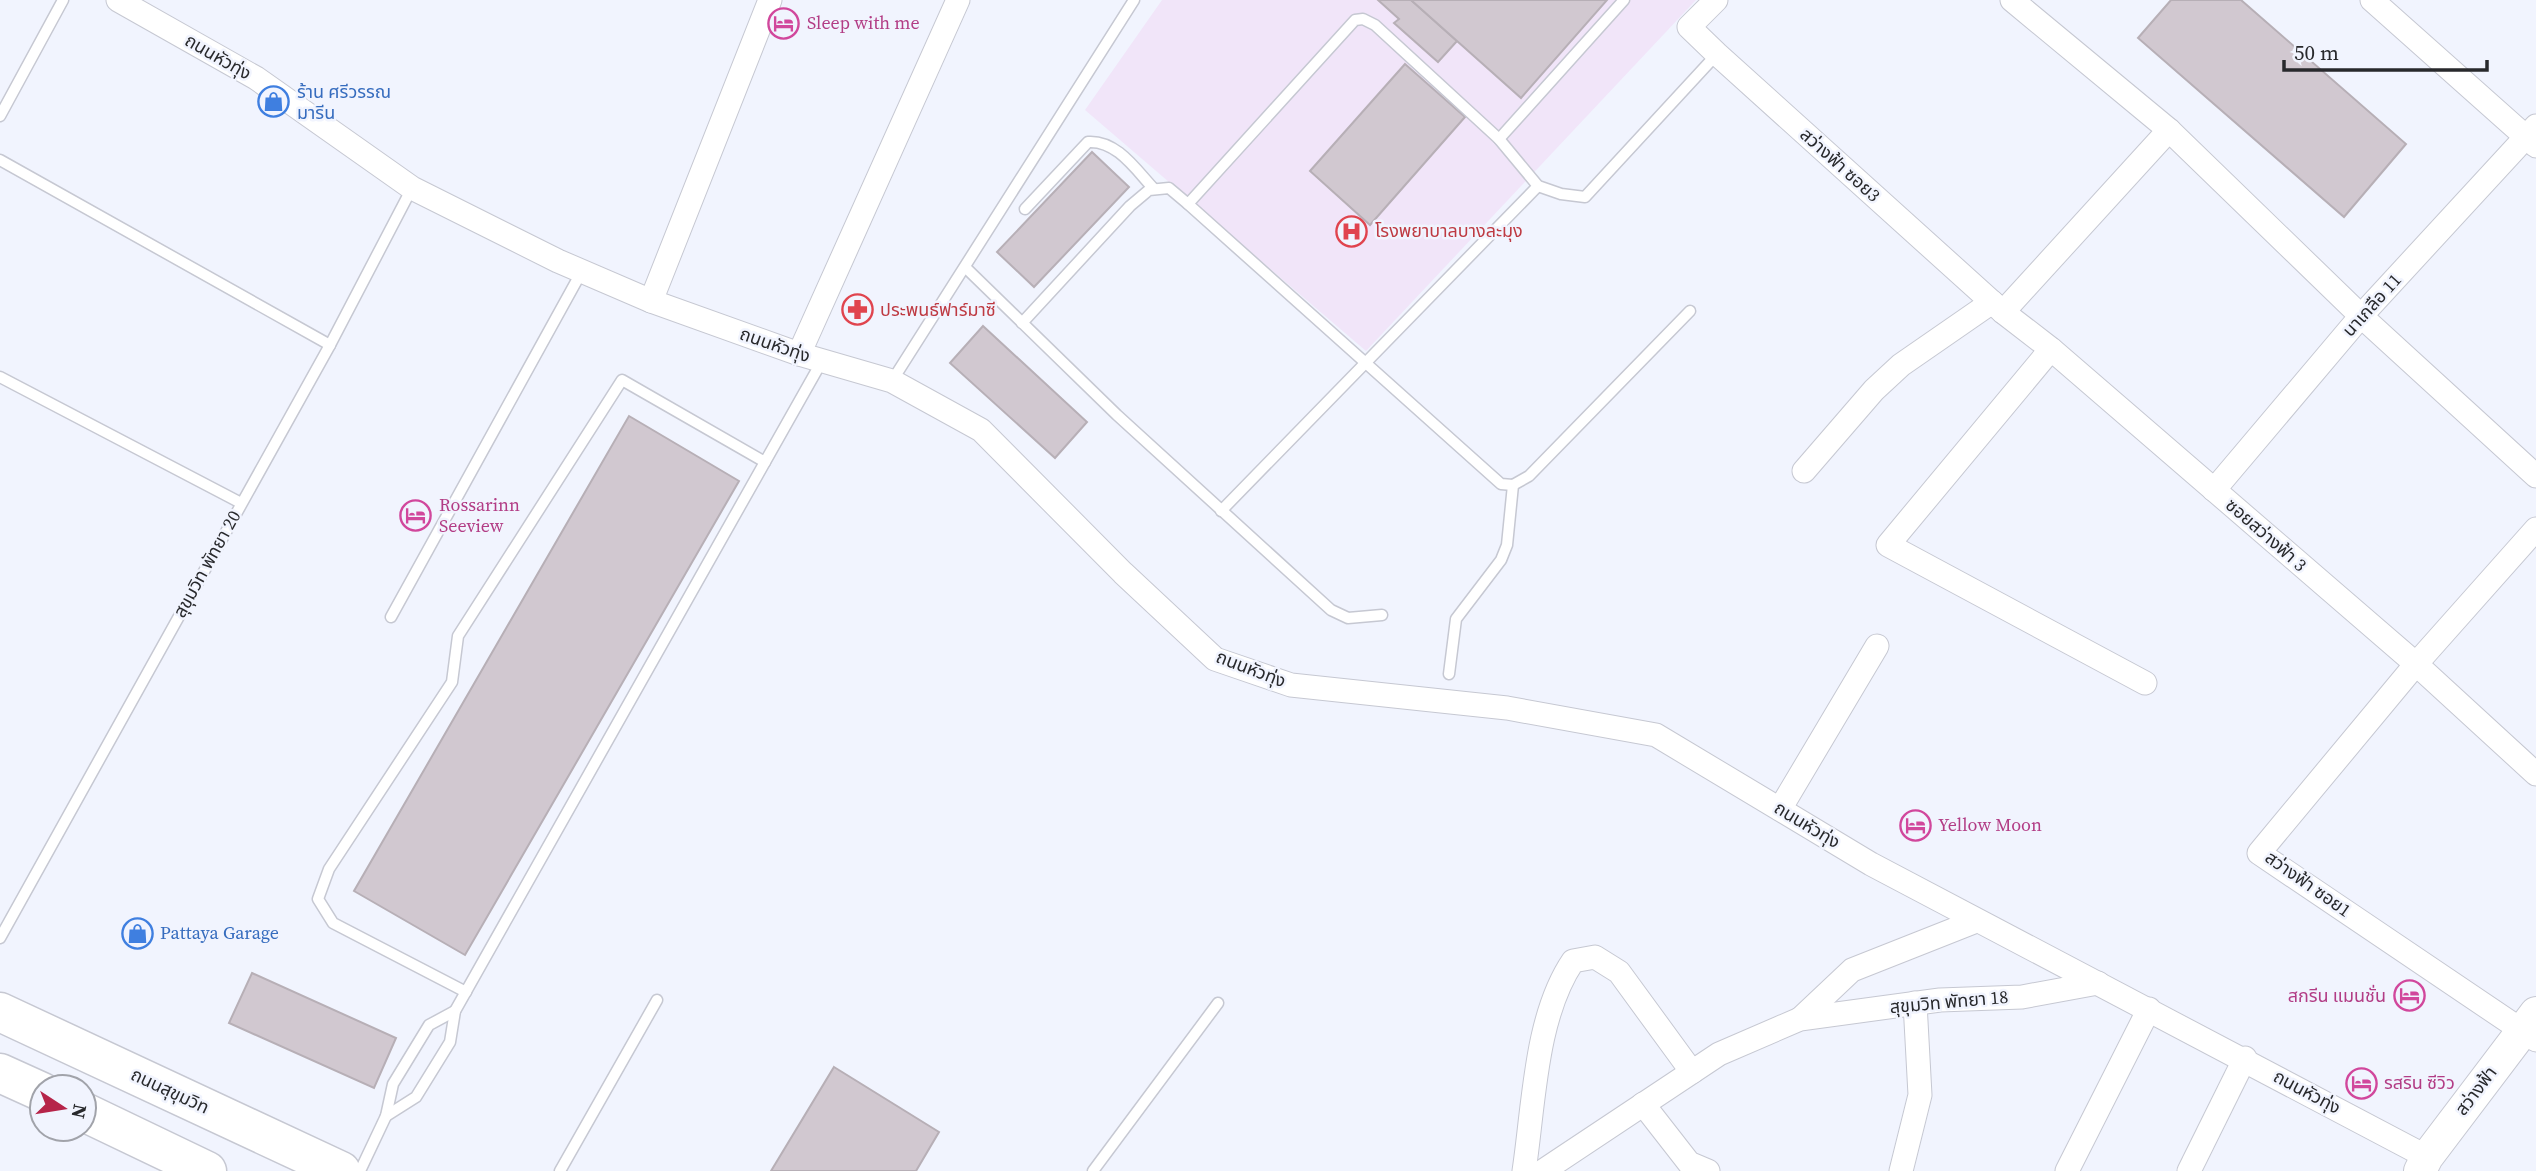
<svg xmlns="http://www.w3.org/2000/svg" width="2536" height="1171" font-family="'Source Serif 4','Noto Sans Thai',serif">
  <style>
    .medical { fill: #f1e5f9 }
    .building { fill: #d1c8d0; stroke: #b7afb6; stroke-width: 2 }
    .lines { fill: none; stroke-linecap: round; stroke-linejoin: round }
    .lane-casing { stroke: #c6c8d2; stroke-width: 13 }
    .street-casing { stroke: #c6c8d2; stroke-width: 25 }
    .secondary-casing { stroke: #c6c8d2; stroke-width: 34 }
    .highway-casing { stroke: #c6c8d2; stroke-width: 41 }
    .lane { stroke: #fff; stroke-width: 10 }
    .street { stroke: #fff; stroke-width: 23 }
    .secondary { stroke: #fff; stroke-width: 32 }
    .highway { stroke: #fff; stroke-width: 38 }
    .labels { text-anchor: middle; stroke-width: 5; stroke-linejoin: round; paint-order: stroke }
    .hotel-label { font-size: 18px; fill: #b23c85; stroke: #f1f4fe; text-anchor: start }
    .street-label { font-size: 18px; fill: #28292c; stroke: #f1f4fe }
    .shop-label { font-size: 18px; fill: #366cbe; stroke: #f1f4fe; text-anchor: start }
    .health-label { font-size: 18px; fill: #be3a42; stroke: #f1f4fe; text-anchor: start }
  </style>
  <rect width="100%" height="100%" fill="#f1f4fe"/>
  <path class="medical" d="M1162,0H1696L1366,351L1085,110Z"/>
  <g class="building">
    <path d="M1378,0H1411L1457,41L1438,62L1394,23L1399,19Z"/>
    <path d="M1411,0H1607L1521,98Z"/>
    <path d="M2171,0H2241L2406,144L2344,217L2138,38Z"/>
    <path d="M1405,64L1465,117L1370,225L1310,171Z"/>
    <path d="M1092,152L1129,187L1034,287L997,252Z"/>
    <path d="M983,326L1087,422L1055,458L950,363Z"/>
    <path d="M629,416L739,481L465,955L354,891Z"/>
    <path d="M252,973L396,1038L374,1088L229,1023Z"/>
    <path d="M834,1067L939,1132L916,1171H771Z"/>
  </g>
  <g class="lines">
    <defs>
      <g id="lane">
        <path d="M0,116L63,0"/>
        <path d="M1499,139L1624,0"/>
        <path d="M0,160L330,345"/>
        <path d="M1188,204L1501,484L1513,485L1529,476L1690,311"/>
        <path d="M1025,209L1088,142C1117,140 1136,170 1154,189"/>
        <path d="M966,268L1117,415L1331,610L1348,618L1382,615"/>
        <path d="M1022,323L1130,206L1149,190L1169,188L1188,204L1355,20L1363,19L1375,25L1499,139L1538,186L1561,194L1585,197L1717,54"/>
        <path d="M0,377L241,503"/>
        <path d="M892,381L1134,0"/>
        <path d="M1221,511L1538,186"/>
        <path d="M391,617L582,271"/>
        <path d="M1449,674L1456,619L1501,560L1507,545L1513,485"/>
        <path d="M0,938L330,345L412,188"/>
        <path d="M466,992L333,923L318,899L329,869L452,682L458,636L622,380L765,462"/>
        <path d="M386,1116L416,1097L450,1042L455,1011L822,361"/>
        <path d="M360,1171L386,1116L393,1084L429,1025L455,1011"/>
        <path d="M560,1171L657,1000"/>
        <path d="M1093,1171L1218,1003"/>
      </g>
      <g id="street">
        <path d="M118,0L256,78L412,188L558,261L651,301L799,354L892,381L981,430L1123,573L1215,659L1291,685L1507,708L1656,735L1871,864L2427,1157"/>
        <path d="M1716,0L1689,27L1717,54L2003,312L2051,349L2416,664L2536,774"/>
        <path d="M2012,0L2169,130L2361,316L2536,476"/>
        <path d="M2372,0L2536,146"/>
        <path d="M651,301L770,0"/>
        <path d="M2003,312L2169,130"/>
        <path d="M2051,349L1888,545L2145,683"/>
        <path d="M799,354L958,0"/>
        <path d="M1804,471L1874,390L1901,365L1992,302"/>
        <path d="M2214,490L2361,316L2536,126"/>
        <path d="M2536,529L2416,664L2259,853L2536,1040"/>
        <path d="M1780,809L1877,646"/>
        <path d="M1800,1019L1852,970L1976,921"/>
        <path d="M1643,1104L1689,1163L1708,1171"/>
        <path d="M1524,1171C1534,1105 1535,1017 1573,961L1595,957L1619,972L1692,1072"/>
        <path d="M1543,1171L1719,1054L1800,1019L1940,1000L2022,997L2098,983"/>
        <path d="M1901,1171L1920,1095L1915,1003"/>
        <path d="M2067,1171L2149,1009"/>
        <path d="M2189,1171L2245,1058"/>
      </g>
      <path id="secondary" d="M2420,1171L2427,1157L2536,1013"/>
      <g id="highway">
        <path d="M0,1012L341,1171"/>
        <path d="M0,1073L42,1092"/>
        <path d="M84,1112L207,1171"/>
      </g>
    </defs>
    <use href="#lane" class="lane-casing"/>
    <use href="#street" class="street-casing"/>
    <use href="#secondary" class="secondary-casing"/>
    <use href="#highway" class="highway-casing"/>
    <use href="#lane" class="lane"/>
    <use href="#street" class="street"/>
    <use href="#secondary" class="secondary"/>
    <use href="#highway" class="highway"/>
  </g>
  <defs>
    <symbol id="hotel-ring" viewBox="-11 -11 22 22"><circle r="9.5" fill="#f1f4fe" stroke="#d1479c" stroke-width="1.5"/><path d="M-6-4.5h1.5V1H6V5H4.5V3h-9V5H-6ZM-4 0a1.8 1.8 0 1 1 3.6 0ZM.5 0V-2.5h3Q6-2.5 6 0Z" fill="#d1479c"/></symbol>
    <symbol id="shop-ring" viewBox="-11 -11 22 22"><circle r="9.5" fill="#f1f4fe" stroke="#3f7fe0" stroke-width="1.5"/><path d="M-5-2.5h2.3a2.7 3.5 0 0 1 5.4 0H5L5.5 6h-11ZM-1.5-2.5h3a1.5 2.3 0 0 0-3 0Z" fill="#3f7fe0"/></symbol>
    <symbol id="hospital-ring" viewBox="-11 -11 22 22"><circle r="9.5" fill="#f1f4fe" stroke="#e0444e" stroke-width="1.5"/><path d="M-5-5h3v3.5h4V-5h3V5h-3V1.5h-4V5h-3Z" fill="#e0444e"/></symbol>
    <symbol id="pharmacy-ring" viewBox="-11 -11 22 22"><circle r="9.5" fill="#f1f4fe" stroke="#e0444e" stroke-width="1.5"/><path d="M-2-6h4v4h4v4h-4v4h-4v-4h-4v-4h4Z" fill="#e0444e"/></symbol>
  </defs>
  <g fill-rule="evenodd">
    <use href="#hotel-ring" x="766" y="6" width="35" height="35"/>
    <use href="#shop-ring" x="256" y="84" width="35" height="35"/>
    <use href="#hospital-ring" x="1334" y="214" width="35" height="35"/>
    <use href="#pharmacy-ring" x="840" y="292" width="35" height="35"/>
    <use href="#hotel-ring" x="398" y="498" width="35" height="35"/>
    <use href="#hotel-ring" x="1898" y="808" width="35" height="35"/>
    <use href="#shop-ring" x="120" y="916" width="35" height="35"/>
    <use href="#hotel-ring" x="2392" y="978" width="35" height="35"/>
    <use href="#hotel-ring" x="2344" y="1066" width="35" height="35"/>
  </g>
  <g class="labels">
    <g class="hotel-label">
      <text x="807" y="29">Sleep with me</text>
      <text x="439" y="511">Rossarinn<tspan x="439" dy="21">Seeview</tspan></text>
      <text x="1938" y="831">Yellow Moon</text>
      <text x="2386" y="1002" text-anchor="end">สกรีน แมนชั่น</text>
      <text x="2384" y="1089">รสริน ซีวิว</text>
    </g>
    <g class="street-label">
      <text transform="translate(218 57) rotate(30)" y="6">ถนนหัวทุ่ง</text>
      <text transform="translate(1840 165) rotate(42)" y="6">สว่างฟ้า ซอย3</text>
      <text transform="translate(2372 305) rotate(-48)" y="6">นาเกลือ 11</text>
      <text transform="translate(775 345) rotate(19)" y="6">ถนนหัวทุ่ง</text>
      <text transform="translate(2266 535) rotate(41)" y="6">ซอยสว่างฟ้า 3</text>
      <text transform="translate(207 564) rotate(-61)" y="6">สุขุมวิท พัทยา 20</text>
      <text transform="translate(1251 669) rotate(21)" y="6">ถนนหัวทุ่ง</text>
      <text transform="translate(1807 825) rotate(31)" y="6">ถนนหัวทุ่ง</text>
      <text transform="translate(2308 884) rotate(35)" y="6">สว่างฟ้า ซอย1</text>
      <text transform="translate(1949 1002) rotate(-5)" y="6">สุขุมวิท พัทยา 18</text>
      <text transform="translate(170 1091) rotate(25)" y="6">ถนนสุขุมวิท</text>
      <text transform="translate(2476 1091) rotate(-53)" y="6">สว่างฟ้า</text>
      <text transform="translate(2307 1092) rotate(28)" y="6">ถนนหัวทุ่ง</text>
    </g>
    <g class="shop-label">
      <text x="297" y="98">ร้าน ศรีวรรณ<tspan x="297" dy="21">มารีน</tspan></text>
      <text x="160" y="939">Pattaya Garage</text>
    </g>
    <g class="health-label">
      <text x="1375" y="237">โรงพยาบาลบางละมุง</text>
      <text x="880" y="316">ประพนธ์ฟาร์มาซี</text>
    </g>
  </g>
  <g transform="translate(63 1108) rotate(102)"><circle r="33" fill="#f1f4fe" stroke="#a1a3aa" stroke-width="2"/>
  <path d="M0-5L12 26L0 18L-12 26Z" fill="#b62449"/>
  <text y="-10" font-size="19" font-weight="bold" text-anchor="middle" fill="#28292c">N</text>
  </g>
  <path d="M2284 60v10h203v-10" fill="none" stroke="#28292c" stroke-width="3.5"/>
  <text x="2294" y="60" font-size="21" fill="#28292c" stroke="#f1f4fe" stroke-width="5" paint-order="stroke">50 m</text>
</svg>
